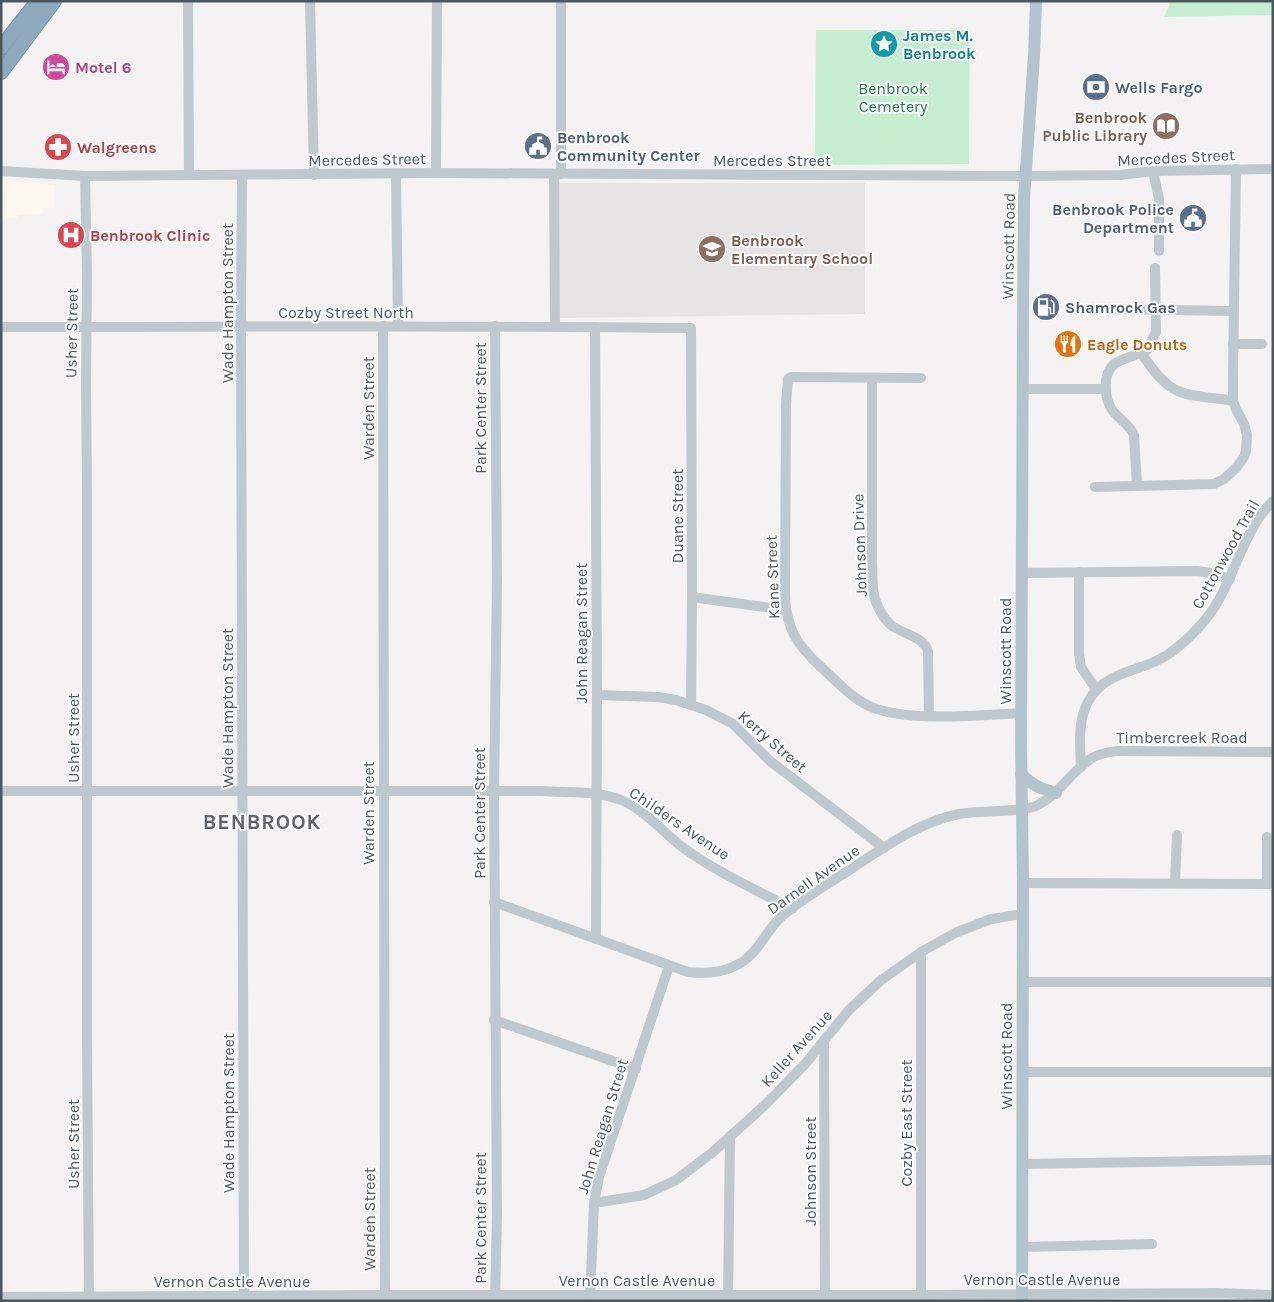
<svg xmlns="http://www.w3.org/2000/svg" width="1274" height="1302" font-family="Karla,sans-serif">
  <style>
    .commercial { fill: #fcf7ef }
    .education { fill: #e5e3e4 }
    .green { fill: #c5eed1 }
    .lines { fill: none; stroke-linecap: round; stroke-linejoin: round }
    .highway-casing { stroke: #7994a9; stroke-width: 16 }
    .minor { stroke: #bfc8cd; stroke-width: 10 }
    .major { stroke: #b4c4ce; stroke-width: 12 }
    .highway { stroke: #8ea9bd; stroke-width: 14 }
    .labels { text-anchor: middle; stroke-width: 4; stroke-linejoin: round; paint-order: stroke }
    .culture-label { font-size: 16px; font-weight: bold; fill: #0d838f; stroke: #fff; text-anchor: start }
    .hotel-label { font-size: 16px; font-weight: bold; fill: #b23c85; stroke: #fff; text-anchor: start }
    .service-label { font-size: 16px; font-weight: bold; fill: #4e5e75; stroke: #fff; text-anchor: start }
    .park-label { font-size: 16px; fill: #1e7e44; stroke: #fff }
    .education-label { font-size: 16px; font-weight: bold; fill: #785e54; stroke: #fff; text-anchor: end }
    .health-label { font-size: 16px; font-weight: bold; fill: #be3a42; stroke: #fff; text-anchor: start }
    .street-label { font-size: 16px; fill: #4b575f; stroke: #fff }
    .food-label { font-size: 16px; font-weight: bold; fill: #c56008; stroke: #fff; text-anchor: start }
    .district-label { font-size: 21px; font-weight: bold; letter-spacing: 1px; fill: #5f6367; stroke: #fff }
  </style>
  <rect width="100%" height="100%" fill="#f4f2f3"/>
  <path class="commercial" d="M1,180L54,185V208H43V214L17,215V218H1Z"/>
  <path class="education" d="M559,183H865V314L559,318Z"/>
  <g class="green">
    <path d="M1171,1H1273V15L1164,17Z"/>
    <path d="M816,30H970L969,164L815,165Z"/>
  </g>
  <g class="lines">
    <defs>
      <g id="highway">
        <path d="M1,48L38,1"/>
        <path d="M1,72L54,1"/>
      </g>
    </defs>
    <use href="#highway" class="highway-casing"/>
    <g class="minor">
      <path d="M188,1L189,175"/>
      <path d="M310,1L314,175"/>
      <path d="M1,171L85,176L436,173L1026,176L1120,175L1153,171L1273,169"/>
      <path d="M1153,171L1159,199V251"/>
      <path d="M436,173L437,1"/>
      <path d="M396,174L398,326"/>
      <path d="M554,174L555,326"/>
      <path d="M561,174V1"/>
      <path d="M242,175L241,328L244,1301"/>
      <path d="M85,176L87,275L86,384L87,494V1039L89,1301"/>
      <path d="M1107,309L1233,311"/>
      <path d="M383,326L385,1300"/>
      <path d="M1,327C231,327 461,325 691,328L692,597L691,705"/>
      <path d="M595,327L597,695L596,939"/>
      <path d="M1233,344H1262"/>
      <path d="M1141,353C1150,365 1161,383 1176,390C1191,398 1216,397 1233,401"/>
      <path d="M872,378V563C873,575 871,590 876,602C879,610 884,619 891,625C902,634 923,636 928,651L929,715"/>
      <path d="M921,378L791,377L788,379L786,404L785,595C786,629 797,645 821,667C836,681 851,697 869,706C907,723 980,715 1021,713"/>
      <path d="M1023,389H1106"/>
      <path d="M1137,486L1134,435C1130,425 1120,420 1113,411C1104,399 1102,375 1114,364C1117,361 1142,353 1147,350L1156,332L1155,268"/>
      <path d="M1095,487L1214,484L1224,479L1237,467L1244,457L1246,451L1247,435L1244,424L1236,409L1233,401V374L1236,169"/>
      <path d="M1079,572V654L1081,667L1096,689"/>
      <path d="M1022,573L1197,571L1211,573L1230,579"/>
      <path d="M692,597L786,610"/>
      <path d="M597,695L658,697L676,700L706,710L733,724L770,761L884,848"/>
      <path d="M1081,767C1080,744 1077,717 1091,697C1106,674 1133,672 1156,661C1172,654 1186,641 1198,628C1234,592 1238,535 1273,501"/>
      <path d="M1,791H542C567,793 597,790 621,800C646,810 664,834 685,849C718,873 757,890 792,909"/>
      <path d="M1023,883L1273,884"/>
      <path d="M1175,883L1177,835"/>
      <path d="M1267,884V837"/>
      <path d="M494,902L688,972C714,975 739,971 756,949C765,938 771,926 782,916C802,899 826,885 848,871C882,849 918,822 959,814C978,810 1024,813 1038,805C1060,794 1071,771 1092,758C1100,753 1109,752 1117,751L1273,752"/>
      <path d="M921,952V1300"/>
      <path d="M1023,982H1273"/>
      <path d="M494,1020L636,1069"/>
      <path d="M824,1041L825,1300"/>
      <path d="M1022,1072H1273"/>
      <path d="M1022,1164L1273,1160"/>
      <path d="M594,1203L644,1195L676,1180L713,1152L765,1105L805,1064L849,1010L880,981L921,952L955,933L991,919L1023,914"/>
      <path d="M1023,1247L1152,1244"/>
      <path d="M1,1297L385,1295H921L1216,1293L1273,1295"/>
      <path d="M590,1300L594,1203L599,1177L669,966"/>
      <path d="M728,1300L730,1136"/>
      <path d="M495,1301L497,1215L494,792L497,580L495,326"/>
    </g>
    <g class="major">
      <path d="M1021,774C1032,785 1041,789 1056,793"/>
      <path d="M1022,1301L1023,883L1021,741L1023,323L1024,198L1034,56L1036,1"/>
    </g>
    <use href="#highway" class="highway"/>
  </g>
  <defs>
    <symbol id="sight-disc" viewBox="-11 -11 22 22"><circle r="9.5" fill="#0f9aa8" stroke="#fff"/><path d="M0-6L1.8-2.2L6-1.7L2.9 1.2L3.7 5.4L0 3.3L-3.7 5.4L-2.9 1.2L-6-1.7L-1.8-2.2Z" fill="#fff"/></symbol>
    <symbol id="hotel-disc" viewBox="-11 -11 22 22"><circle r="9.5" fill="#d1479c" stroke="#fff"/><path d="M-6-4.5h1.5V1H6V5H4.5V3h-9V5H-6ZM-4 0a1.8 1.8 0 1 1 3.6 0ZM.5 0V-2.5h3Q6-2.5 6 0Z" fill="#fff"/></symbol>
    <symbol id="bank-disc" viewBox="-11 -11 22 22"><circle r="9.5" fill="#5c6f8a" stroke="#fff"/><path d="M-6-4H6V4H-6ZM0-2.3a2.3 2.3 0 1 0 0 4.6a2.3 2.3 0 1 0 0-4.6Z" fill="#fff"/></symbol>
    <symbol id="library-disc" viewBox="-11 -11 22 22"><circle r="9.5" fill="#8d6e63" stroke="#fff"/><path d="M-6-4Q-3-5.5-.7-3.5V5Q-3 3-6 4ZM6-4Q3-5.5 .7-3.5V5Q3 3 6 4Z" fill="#fff"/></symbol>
    <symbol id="civic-disc" viewBox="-11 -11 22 22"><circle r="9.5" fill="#5c6f8a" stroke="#fff"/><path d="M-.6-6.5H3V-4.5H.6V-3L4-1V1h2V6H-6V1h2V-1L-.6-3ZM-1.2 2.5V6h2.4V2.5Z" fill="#fff"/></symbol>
    <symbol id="pharmacy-disc" viewBox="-11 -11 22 22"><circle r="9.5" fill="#e0444e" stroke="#fff"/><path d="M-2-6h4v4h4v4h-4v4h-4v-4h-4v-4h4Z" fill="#fff"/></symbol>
    <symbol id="hospital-disc" viewBox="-11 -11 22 22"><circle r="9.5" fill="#e0444e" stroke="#fff"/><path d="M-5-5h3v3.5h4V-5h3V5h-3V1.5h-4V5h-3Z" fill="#fff"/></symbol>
    <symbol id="school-disc" viewBox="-11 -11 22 22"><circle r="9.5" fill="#8d6e63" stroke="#fff"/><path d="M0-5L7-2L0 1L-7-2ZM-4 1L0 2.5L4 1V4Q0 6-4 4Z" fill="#fff"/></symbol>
    <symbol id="fuel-disc" viewBox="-11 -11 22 22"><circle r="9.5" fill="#5c6f8a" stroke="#fff"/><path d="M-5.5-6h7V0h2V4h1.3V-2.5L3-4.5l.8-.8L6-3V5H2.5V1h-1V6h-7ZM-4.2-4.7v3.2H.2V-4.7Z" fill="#fff"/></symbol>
    <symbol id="restaurant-disc" viewBox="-11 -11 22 22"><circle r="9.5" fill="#e8710a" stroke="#fff"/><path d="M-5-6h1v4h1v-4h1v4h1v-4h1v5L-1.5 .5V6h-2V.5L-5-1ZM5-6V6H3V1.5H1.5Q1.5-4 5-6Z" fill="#fff"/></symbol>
  </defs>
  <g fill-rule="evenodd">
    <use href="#sight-disc" x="868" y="28" width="32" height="32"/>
    <use href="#hotel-disc" x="40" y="51" width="32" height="32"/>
    <use href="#bank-disc" x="1080" y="71" width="32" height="32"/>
    <use href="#library-disc" x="1150" y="110" width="32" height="32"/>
    <use href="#civic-disc" x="522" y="130" width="32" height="32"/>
    <use href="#pharmacy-disc" x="42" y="131" width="32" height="32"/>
    <use href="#civic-disc" x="1177" y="202" width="32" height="32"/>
    <use href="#hospital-disc" x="55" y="219" width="32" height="32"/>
    <use href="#school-disc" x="696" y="233" width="32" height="32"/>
    <use href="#fuel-disc" x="1030" y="291" width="32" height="32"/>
    <use href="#restaurant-disc" x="1052" y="328" width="32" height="32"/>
  </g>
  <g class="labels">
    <g class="culture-label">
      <text x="903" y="41">James M.<tspan x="903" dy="18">Benbrook</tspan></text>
    </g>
    <g class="hotel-label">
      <text x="75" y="73">Motel 6</text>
    </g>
    <g class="service-label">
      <text x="1115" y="93">Wells Fargo</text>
      <text x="557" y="143">Benbrook<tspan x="557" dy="18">Community Center</tspan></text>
      <text x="1174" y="215" text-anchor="end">Benbrook Police<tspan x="1174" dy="18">Department</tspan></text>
      <text x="1065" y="313">Shamrock Gas</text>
    </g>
    <g class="park-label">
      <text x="893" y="94">Benbrook<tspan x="893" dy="18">Cemetery</tspan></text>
    </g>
    <g class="education-label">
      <text x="1147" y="123">Benbrook<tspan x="1147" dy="18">Public Library</tspan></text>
      <text x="731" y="246" text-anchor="start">Benbrook<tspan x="731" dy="18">Elementary School</tspan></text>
    </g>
    <g class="health-label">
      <text x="77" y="153">Walgreens</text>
      <text x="90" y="241">Benbrook Clinic</text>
    </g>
    <g class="street-label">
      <text transform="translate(1176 157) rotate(-3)" y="6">Mercedes Street</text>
      <text transform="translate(367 159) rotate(-1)" y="6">Mercedes Street</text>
      <text x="772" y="166">Mercedes Street</text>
      <text transform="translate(1008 246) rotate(-89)" y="6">Winscott Road</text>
      <text transform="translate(227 303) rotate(-90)" y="6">Wade Hampton Street</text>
      <text x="346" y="318">Cozby Street North</text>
      <text transform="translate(71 333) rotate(-89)" y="6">Usher Street</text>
      <text transform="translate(368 408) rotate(-90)" y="6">Warden Street</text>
      <text transform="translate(480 408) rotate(-90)" y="6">Park Center Street</text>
      <text transform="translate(677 516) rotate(-90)" y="6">Duane Street</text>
      <text transform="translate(859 545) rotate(-92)" y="6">Johnson Drive</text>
      <text transform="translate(1225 554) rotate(-61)" y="6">Cottonwood Trail</text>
      <text transform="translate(772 577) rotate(-92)" y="6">Kane Street</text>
      <text transform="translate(581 633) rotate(-90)" y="6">John Reagan Street</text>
      <text transform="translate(1005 651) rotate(-90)" y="6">Winscott Road</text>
      <text transform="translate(227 708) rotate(-90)" y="6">Wade Hampton Street</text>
      <text x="1182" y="743">Timbercreek Road</text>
      <text transform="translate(73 738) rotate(-90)" y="6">Usher Street</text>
      <text transform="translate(773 741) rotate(41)" y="6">Kerry Street</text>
      <text transform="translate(368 813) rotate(-90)" y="6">Warden Street</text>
      <text transform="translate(479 813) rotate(-90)" y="6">Park Center Street</text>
      <text transform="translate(680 823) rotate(34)" y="6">Childers Avenue</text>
      <text transform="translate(813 879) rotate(-35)" y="6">Darnell Avenue</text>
      <text transform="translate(796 1048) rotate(-48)" y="6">Keller Avenue</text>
      <text transform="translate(1006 1056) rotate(-90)" y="6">Winscott Road</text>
      <text transform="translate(228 1113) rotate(-90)" y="6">Wade Hampton Street</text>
      <text transform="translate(906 1123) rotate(-90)" y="6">Cozby East Street</text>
      <text transform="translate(602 1126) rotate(-73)" y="6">John Reagan Street</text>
      <text transform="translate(73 1144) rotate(-90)" y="6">Usher Street</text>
      <text transform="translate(810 1171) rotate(-90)" y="6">Johnson Street</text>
      <text transform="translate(480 1218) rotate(-90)" y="6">Park Center Street</text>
      <text transform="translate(369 1219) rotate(-90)" y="6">Warden Street</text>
      <text x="1042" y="1285">Vernon Castle Avenue</text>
      <text x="637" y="1286">Vernon Castle Avenue</text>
      <text x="232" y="1287">Vernon Castle Avenue</text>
    </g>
    <g class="food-label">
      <text x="1087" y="350">Eagle Donuts</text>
    </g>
    <g class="district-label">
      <text x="262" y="829">BENBROOK</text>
    </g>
  </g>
  <rect width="1274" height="1302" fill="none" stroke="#4b575f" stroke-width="5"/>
</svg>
